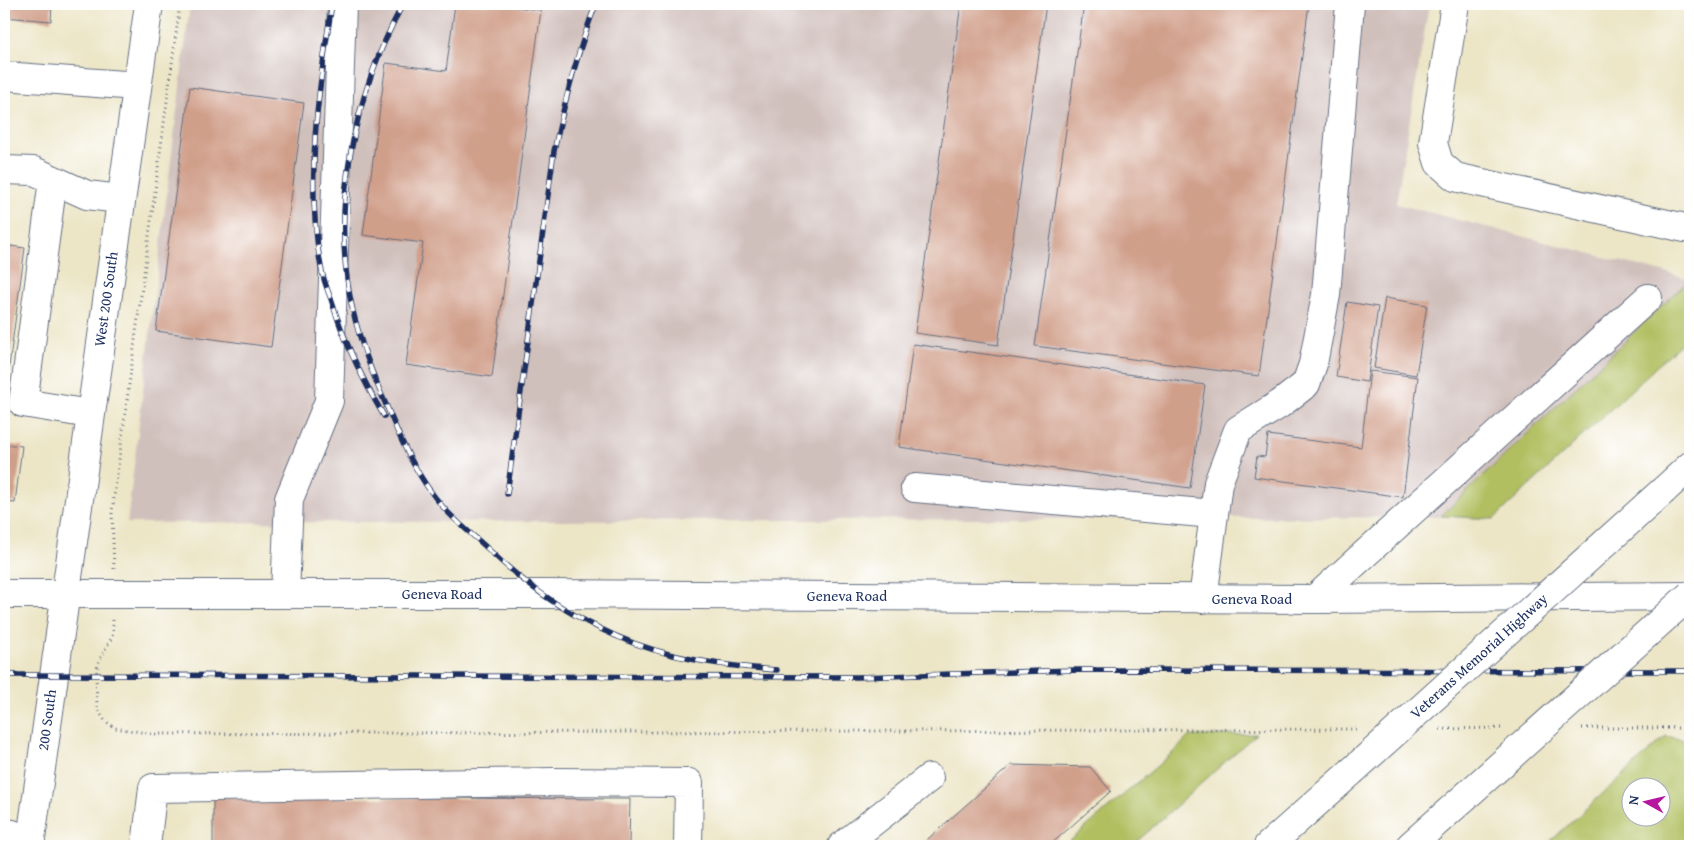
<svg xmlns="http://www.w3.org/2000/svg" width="1694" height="850" font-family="'Gentium Book Plus',serif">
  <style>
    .industrial { fill: #d0c0bc }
    .green { fill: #b1bf61; stroke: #667760; fill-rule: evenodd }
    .building { fill: #d09f8a }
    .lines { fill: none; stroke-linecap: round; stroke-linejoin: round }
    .minor-casing { stroke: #646f82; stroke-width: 30 }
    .major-casing { stroke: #646f82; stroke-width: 30 }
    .highway-casing { stroke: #646f82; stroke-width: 30 }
    .path { stroke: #646f82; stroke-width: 3; stroke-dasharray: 1 4; stroke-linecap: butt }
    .minor { stroke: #fff; stroke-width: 28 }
    .major { stroke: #fff; stroke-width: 28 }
    .highway { stroke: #fff; stroke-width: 28 }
    .rail-casing { stroke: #1b2f5e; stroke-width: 5.5 }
    .rail { stroke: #fff; stroke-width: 4; stroke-dasharray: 11; stroke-linecap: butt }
    .highway-bridge-casing { stroke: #646f82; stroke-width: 30; stroke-linecap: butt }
    .highway-bridge { stroke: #fff; stroke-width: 28 }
    .labels { text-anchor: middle; stroke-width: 5; stroke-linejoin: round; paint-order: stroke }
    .street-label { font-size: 15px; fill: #1b2f5e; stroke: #fff }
  </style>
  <rect width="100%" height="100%" fill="#fff"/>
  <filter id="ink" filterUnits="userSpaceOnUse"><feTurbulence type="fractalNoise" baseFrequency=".02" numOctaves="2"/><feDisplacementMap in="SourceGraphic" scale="10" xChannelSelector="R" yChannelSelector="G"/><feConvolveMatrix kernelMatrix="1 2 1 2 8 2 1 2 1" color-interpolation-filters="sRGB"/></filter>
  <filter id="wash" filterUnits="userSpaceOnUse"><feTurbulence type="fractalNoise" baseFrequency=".0096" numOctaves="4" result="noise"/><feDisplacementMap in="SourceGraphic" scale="20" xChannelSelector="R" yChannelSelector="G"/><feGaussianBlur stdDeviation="1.12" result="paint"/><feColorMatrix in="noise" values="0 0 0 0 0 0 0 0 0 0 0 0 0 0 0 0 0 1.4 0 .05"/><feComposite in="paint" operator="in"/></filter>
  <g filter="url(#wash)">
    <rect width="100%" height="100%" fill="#ece5c6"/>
    <path class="industrial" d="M190,4H1429L1396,204L1690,279L1439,517L127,523Z"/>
    <g class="green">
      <path d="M1690,279V335L1494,519L1441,516Z"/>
      <path d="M1256,734L1132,846H1064L1178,748L1189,736Z"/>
      <path d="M1666,736L1690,741V846H1545ZM1632,788H1662V818H1632Z"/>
    </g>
    <g id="blocks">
      <g class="building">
        <path d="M4,4H52L51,21L4,17Z"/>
        <path d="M455,4H493L541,10L492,377L406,365L423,243L363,235L386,63L446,71Z"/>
        <path d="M961,4H1046L998,345L915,333Z"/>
        <path d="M1084,4H1309L1259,376L1035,346Z"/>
        <path d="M190,87L304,103L271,347L156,331Z"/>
        <path d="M4,245L25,248L5,396H4Z"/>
        <path d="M1385,298L1427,305L1416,375L1374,368Z"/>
        <path d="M1347,302L1378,307L1367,382L1336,377Z"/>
        <path d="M913,344L1205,385L1190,488L899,447Z"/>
        <path d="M1370,371L1418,377L1403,497L1254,477L1257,456L1265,457L1268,435L1361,447Z"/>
        <path d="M4,444L22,446L15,503L4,502Z"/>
        <path d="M1011,765L1090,767L1111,791L1049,846H920Z"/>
        <path d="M213,797L630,799L629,844L613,846H213Z"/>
      </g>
    </g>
  </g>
  <g filter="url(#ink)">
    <use href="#blocks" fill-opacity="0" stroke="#646f82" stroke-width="1"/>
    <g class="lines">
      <defs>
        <g id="minor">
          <path d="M1455,4L1433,143L1439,163L1455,177L1685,228L1690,226"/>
          <path d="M4,76L137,86"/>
          <path d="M4,170L34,171L87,195L120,199"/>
          <path d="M53,180L23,403L90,414"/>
          <path d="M915,488L1214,514"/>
          <path d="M285,594L289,499L329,401L342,4"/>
          <path d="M1203,599L1218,483L1238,430L1280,404L1306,384L1313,364L1326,295L1350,4"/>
          <path d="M1315,599L1648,298"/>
          <path d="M4,833L12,834L23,846"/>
          <path d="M30,846L149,4"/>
          <path d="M146,846L153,788L552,782L689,783L688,846"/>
          <path d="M842,846L929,778"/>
        </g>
        <path id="major" d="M4,594H542L1315,599L1690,596"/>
        <g id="highway">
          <path d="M1664,490L1690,466"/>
          <path d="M1268,846L1351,772"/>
          <path d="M1410,846L1494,771"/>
        </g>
      </defs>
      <use href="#minor" class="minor-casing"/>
      <use href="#major" class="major-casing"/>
      <use href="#highway" class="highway-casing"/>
      <g class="path">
        <path d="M114,569L112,512L180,4"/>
        <path d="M113,620V635L99,661L96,675L97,708L105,721L115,728L154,734L1356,729"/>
        <path d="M1582,728H1690"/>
        <path d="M1440,729L1501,728"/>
      </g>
      <use href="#minor" class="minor"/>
      <use href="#major" class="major"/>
      <use href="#highway" class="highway"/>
      <defs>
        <g id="rail">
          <path d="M332,4C318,91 305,179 321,267C323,278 327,289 331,299C344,341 362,379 384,416"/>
          <path d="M403,4C354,95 329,208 353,311C361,345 373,376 387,407C401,441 418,479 443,507C456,522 472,534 487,548C524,584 568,615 616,636C666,658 722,666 777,670"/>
          <path d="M507,494L554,151C565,100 577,52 596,4"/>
          <path d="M4,675L857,677L1075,670L1690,671"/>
        </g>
      </defs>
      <use href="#rail" class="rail-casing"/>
      <use href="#rail" class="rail"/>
      <defs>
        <g id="highway-bridge">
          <path d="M1494,771L1690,595"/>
          <path d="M1351,772L1664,490"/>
        </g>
      </defs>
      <use href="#highway-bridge" class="highway-bridge-casing"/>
      <use href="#highway-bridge" class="highway-bridge"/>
    </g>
  </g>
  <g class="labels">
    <g class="street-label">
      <text transform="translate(106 299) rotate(-82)" y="5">West 200 South</text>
      <text x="442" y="599">Geneva Road</text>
      <text x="847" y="601">Geneva Road</text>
      <text x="1252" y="604">Geneva Road</text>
      <text transform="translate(1479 656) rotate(-42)" y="5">Veterans Memorial Highway</text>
      <text transform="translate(47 720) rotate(-82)" y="5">200 South</text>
    </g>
  </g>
  <rect width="1694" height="850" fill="none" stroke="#fff" stroke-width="20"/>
  <g transform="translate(1646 802) rotate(278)"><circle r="24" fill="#ffffff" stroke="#a4acbf"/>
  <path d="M0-4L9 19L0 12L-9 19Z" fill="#b5179e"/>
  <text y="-8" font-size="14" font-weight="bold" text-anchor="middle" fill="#1b2f5e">N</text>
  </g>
</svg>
